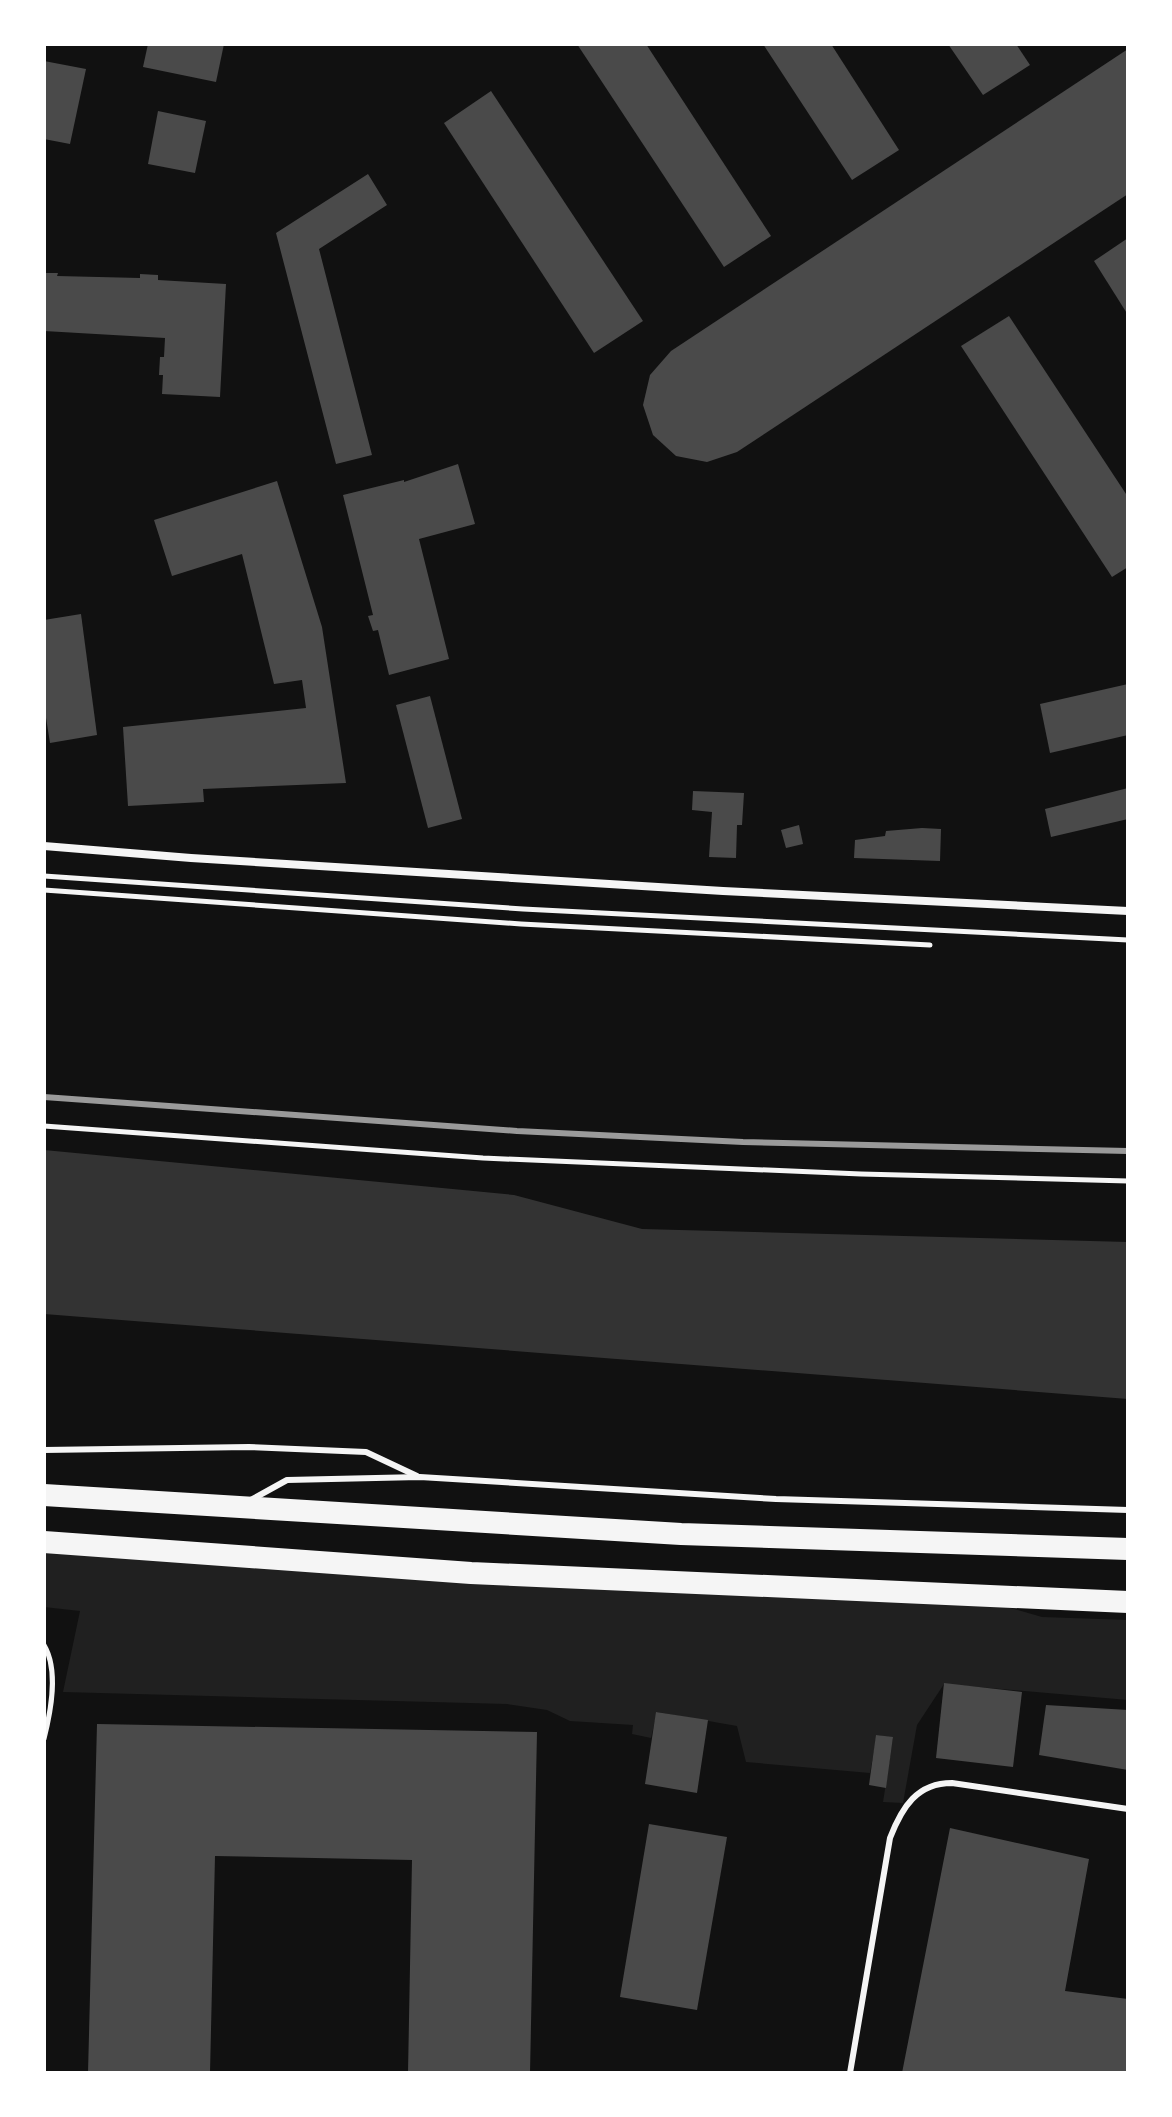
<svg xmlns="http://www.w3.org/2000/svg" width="1172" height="2117" font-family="'Work Sans',sans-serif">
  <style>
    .green { fill: #202020 }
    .water { fill: #333 }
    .building { fill: #4a4a4a }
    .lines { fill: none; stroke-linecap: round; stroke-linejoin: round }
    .path { stroke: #f5f5f5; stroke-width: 5 }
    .service { stroke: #f5f5f5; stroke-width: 6 }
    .minor { stroke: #f5f5f5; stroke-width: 8 }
    .trunk { stroke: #f5f5f5; stroke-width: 22 }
    .rail { stroke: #9a9a9a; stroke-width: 6 }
  </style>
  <rect width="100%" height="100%" fill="#111"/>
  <path class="green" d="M44,1552L968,1596L1042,1617L1128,1620V1700L944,1684L917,1725L903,1803L883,1802L893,1738L877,1735L870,1773L746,1762L737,1726L657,1712L651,1738L632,1734L633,1725L570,1721L547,1710L507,1704L63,1692L80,1611L44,1607Z"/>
  <path class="water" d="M44,1150L514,1195L642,1229L1128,1242V1399L44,1314Z"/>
  <g class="building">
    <path d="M148,44H224L216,82L143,67Z"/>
    <path d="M577,44H646L771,236L724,267Z"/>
    <path d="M763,44H831L899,150L852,180Z"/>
    <path d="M948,44H1016L1030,65L983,95Z"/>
    <path d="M1128,49V194L737,452L707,462L676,456L653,435L643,405L650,375L671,351Z"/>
    <path d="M44,61L86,69L70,144L44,139Z"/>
    <path d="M491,91L643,321L594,353L444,123Z"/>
    <path d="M158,111L206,121L195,173L148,164Z"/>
    <path d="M368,174L387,205L319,249L372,455L336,464L276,233Z"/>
    <path d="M1128,238V315L1094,261Z"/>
    <path d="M44,273H58L57,276L140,278V274L158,275V280L226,284L220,397L162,394L163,375H159L160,357H164L165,338L44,331Z"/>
    <path d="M1009,316L1128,497V567L1112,577L961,346Z"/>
    <path d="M458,464L475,524L419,539L449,659L389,675L378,630L373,631L368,616L373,615L343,495L404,480V482Z"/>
    <path d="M277,481L322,627L346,783L203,789L204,802L128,806L123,727L306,708L302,680L274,684L242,554L172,576L154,520Z"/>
    <path d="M81,614L97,735L50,743L44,705V620Z"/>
    <path d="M1128,684V735L1050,753L1040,704Z"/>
    <path d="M430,696L462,819L428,828L396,705Z"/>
    <path d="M1128,788V819L1051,837L1045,809Z"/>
    <path d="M693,791L744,793L742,825H737L736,858L709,857L712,812L692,810Z"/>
    <path d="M799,825L803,844L786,848L781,830Z"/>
    <path d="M922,828L941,829L940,861L854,858L855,840L885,836L886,831Z"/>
    <path d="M944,1683L1022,1692L1013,1767L936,1758Z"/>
    <path d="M1046,1705L1128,1710V1770L1039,1755Z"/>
    <path d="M656,1712L708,1720L697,1793L645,1784Z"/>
    <path d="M97,1724L537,1732L530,2073H408L412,1860L215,1856L210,2073H88Z"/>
    <path d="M876,1735L893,1737L886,1788L869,1785Z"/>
    <path d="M649,1824L727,1837L697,2010L620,1997Z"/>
    <path d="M950,1828L1089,1859L1065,1991L1128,1999V2073H902Z"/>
  </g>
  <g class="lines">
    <g class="path">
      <path d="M44,876L523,909L1128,940"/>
      <path d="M44,890L521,924L930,945"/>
      <path d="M44,1126L483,1158L861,1174L1128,1181"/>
      <path d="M44,1645C59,1670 51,1711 44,1739"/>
    </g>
    <g class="service">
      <path d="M44,1450L249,1447L366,1452L417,1476"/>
      <path d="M249,1501L287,1480L420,1477L776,1499L1128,1510"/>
      <path d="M850,2073L890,1838C902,1807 917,1783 952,1783L1128,1809"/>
    </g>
    <path class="minor" d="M44,846L191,858L723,891L1128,911"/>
    <g class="trunk">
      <path d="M44,1495L681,1534L1128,1549"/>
      <path d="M44,1542L471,1573L1128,1602"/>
    </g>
    <path class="rail" d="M44,1097L517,1131L743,1142L1128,1151"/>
  </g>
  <rect width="1172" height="2117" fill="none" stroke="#ffffff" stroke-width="92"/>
</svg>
